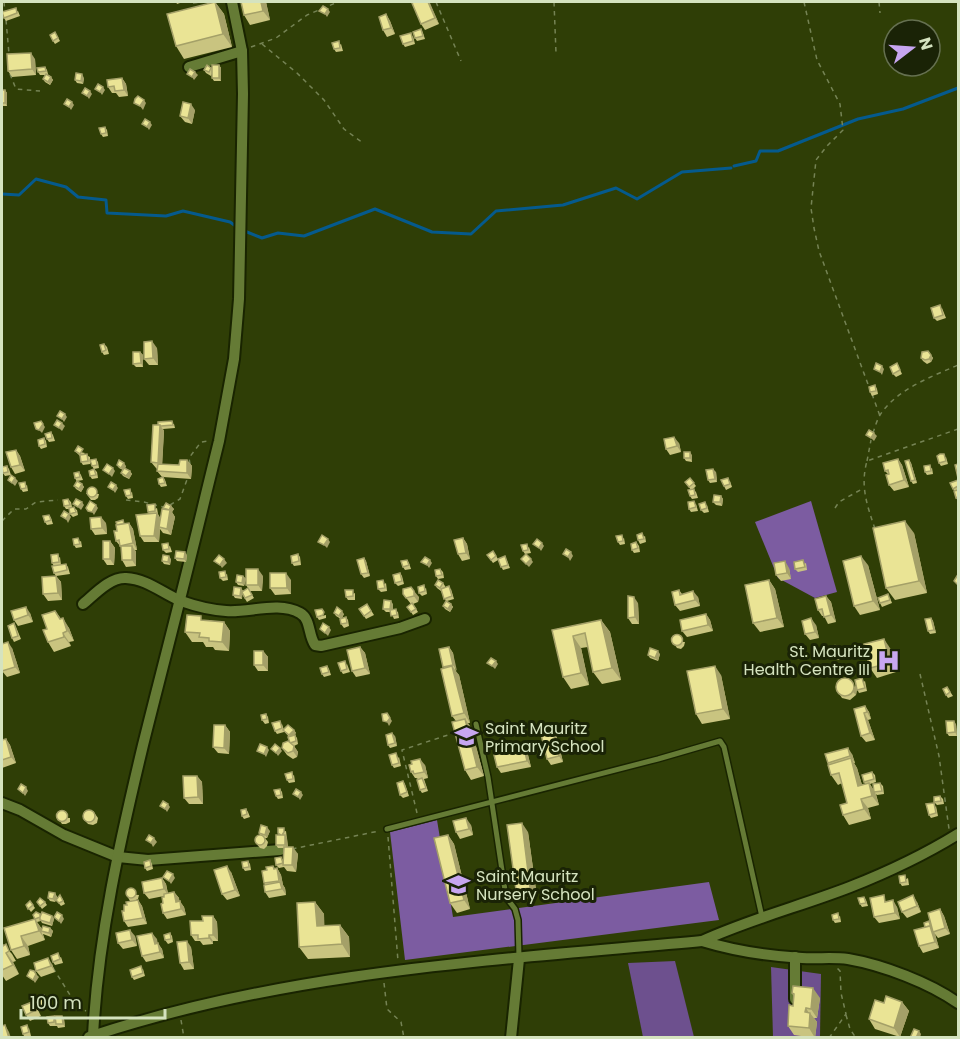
<svg xmlns="http://www.w3.org/2000/svg" width="960" height="1039" font-family="Poppins,sans-serif">
  <style>
    .green { fill: #6d508e }
    .forest { fill: #7c5ca1 }
    .lines { fill: none; stroke-linecap: round; stroke-linejoin: round }
    .stream { stroke: #055a8d; stroke-width: 3 }
    .service-casing { stroke: #192400; stroke-width: 8 }
    .minor-casing { stroke: #192400; stroke-width: 14 }
    .path { stroke: #758354; stroke-width: 1.5; stroke-dasharray: 4.5 4.5; stroke-linecap: butt }
    .service { stroke: #657b35; stroke-width: 5 }
    .minor { stroke: #657b35; stroke-width: 10 }
    .wall { fill: #c9c480 }
    .shaded-wall { fill: #a4a068 }
    .building { fill: #eae495; stroke: #a4a068; stroke-width: 1.5 }
    .labels { text-anchor: middle; stroke-width: 6; stroke-linejoin: round; paint-order: stroke }
    .poi-label { font-size: 16px; fill: #d5e3bf; stroke: #1a2306; text-anchor: start }
  </style>
  <rect width="100%" height="100%" fill="#2f3e06"/>
  <g class="green">
    <path d="M675,961L694,1037H643L628,963Z"/>
    <path d="M771,967L821,974L820,1037H773Z"/>
  </g>
  <g class="forest">
    <path d="M811,501L837,592L815,598L778,578L755,522Z"/>
    <path d="M437,820L453,917L709,882L719,920L405,960L390,832Z"/>
  </g>
  <g class="lines">
    <g class="stream">
      <path d="M734,166L756,161L760,151H778L858,119L903,109L958,88"/>
      <path d="M2,194L19,195L36,179L66,187L78,197L106,200L107,213L166,216L183,211L230,222L237,227"/>
      <path d="M242,230L262,238L278,233L304,236L375,209L432,232L471,234L496,211L563,205L616,188L637,199L682,172L731,168"/>
    </g>
    <defs>
      <g id="service">
        <path d="M476,724L488,777L506,897L515,909L518,920L519,957"/>
        <path d="M387,829L658,759L720,741L724,747L762,917"/>
      </g>
      <g id="minor">
        <path d="M189,67L242,51"/>
        <path d="M83,604C94,595 110,577 126,578C147,579 162,593 181,601C195,606 212,610 226,611C249,613 278,601 300,613C311,619 308,635 315,645L321,646L400,628L425,619"/>
        <path d="M2,803L20,810L64,835L118,857L148,860L280,850"/>
        <path d="M702,941C735,951 768,956 802,958C817,959 833,957 848,959C883,965 930,983 958,1003"/>
        <path d="M795,999V957"/>
        <path d="M93,1036C98,937 120,841 143,745C164,661 186,578 206,494L219,441L234,359L239,299L243,94L242,51L232,2"/>
        <path d="M89,1037C286,971 497,960 702,941C750,919 801,906 850,887C888,872 924,855 958,834"/>
        <path d="M511,1038L519,959"/>
      </g>
    </defs>
    <use href="#service" class="service-casing"/>
    <use href="#minor" class="minor-casing"/>
    <g class="path">
      <path d="M4,2L5,13"/>
      <path d="M436,2L461,61"/>
      <path d="M554,2L556,53"/>
      <path d="M804,2L817,60L840,104L843,130L827,146L816,160L811,208L814,228L819,251L869,387"/>
      <path d="M879,2L880,13"/>
      <path d="M193,3L202,2"/>
      <path d="M6,20L9,54"/>
      <path d="M262,44L297,73L324,100L344,129L363,143"/>
      <path d="M251,47L276,38L307,15L338,2"/>
      <path d="M10,74L16,89L40,91"/>
      <path d="M872,394L880,416"/>
      <path d="M873,433C875,427 877,420 880,415C897,389 931,377 958,365"/>
      <path d="M867,461L871,440"/>
      <path d="M190,464L189,458L201,442L209,441"/>
      <path d="M2,485V492"/>
      <path d="M126,500L144,502L163,507"/>
      <path d="M170,505L180,499L188,477"/>
      <path d="M835,508L839,502L862,489"/>
      <path d="M2,521L14,509H26L36,502L58,500"/>
      <path d="M875,529C867,505 860,486 867,461L958,429"/>
      <path d="M2,531V547"/>
      <path d="M920,674L939,756L949,829"/>
      <path d="M417,813L402,750L454,733"/>
      <path d="M388,837L398,961"/>
      <path d="M292,849L379,831"/>
      <path d="M53,968L77,1006L86,1011"/>
      <path d="M384,983L387,1009L401,1022L404,1038"/>
      <path d="M846,1015L850,1029L856,1038"/>
      <path d="M181,1020L184,1038"/>
      <path d="M829,1038L846,1014L841,993L840,971L837,968"/>
    </g>
    <use href="#service" class="service"/>
    <use href="#minor" class="minor"/>
  </g>
  <g class="wall">
    <path d="M176,2H183L177,4Z"/>
    <path d="M215,2L224,14L232,47L184,59L176,46Z"/>
    <path d="M266,2L270,20L250,25L244,15Z"/>
    <path d="M414,2H429L439,24L425,30L421,24Z"/>
    <path d="M18,11L20,16L6,21L4,18Z"/>
    <path d="M386,14L390,21L395,34L387,37L383,30Z"/>
    <path d="M421,29L423,33L425,39L417,41L415,38Z"/>
    <path d="M55,32L60,41L55,44L53,41Z"/>
    <path d="M413,36L415,44L405,47L403,44Z"/>
    <path d="M341,44L343,51L336,52L334,49Z"/>
    <path d="M35,59L36,75L12,77L8,71Z"/>
    <path d="M219,65L221,68V81H214L212,78V74L211,76L206,73L204,70L211,68Z"/>
    <path d="M45,67L47,70L48,74H47L51,77L53,80L50,85L45,82L43,79L46,75H40L38,72Z"/>
    <path d="M84,78L83,84L77,83L75,80Z"/>
    <path d="M122,78L126,84L128,96L119,97L116,93H112L108,87Z"/>
    <path d="M2,90H5L7,93V106H2Z"/>
    <path d="M195,110L192,124L185,122L180,116Z"/>
    <path d="M105,127L107,130L108,136L103,137L101,134Z"/>
    <path d="M942,308L946,318L937,321L934,318Z"/>
    <path d="M104,344L107,347L109,354L104,355L102,352Z"/>
    <path d="M157,348L158,365H149L144,359Z"/>
    <path d="M928,351L933,358L931,362L927,364L923,361L921,358Z"/>
    <path d="M140,352L143,355V367H136L133,364Z"/>
    <path d="M897,363L902,374L896,377L893,374Z"/>
    <path d="M875,385L877,389L878,394L872,396L870,392Z"/>
    <path d="M174,424L175,428L163,429L164,431L162,464L179,465L187,460L192,466L191,479L163,477L165,480L167,486L161,487L159,484L162,477L157,471V469L156,468L151,462L153,425Z"/>
    <path d="M51,432L53,435L55,441L49,442L47,439Z"/>
    <path d="M44,438L46,441L47,447L41,449L39,446Z"/>
    <path d="M679,443L681,452L670,455L666,449Z"/>
    <path d="M16,450L20,456L25,471L15,474L11,467Z"/>
    <path d="M75,451L85,453L84,454L90,457V464L83,465L81,462L80,456Z"/>
    <path d="M692,455V462L686,461L684,458Z"/>
    <path d="M946,457L948,464L941,466L939,463Z"/>
    <path d="M96,459L98,462L99,468L94,469L92,466Z"/>
    <path d="M898,459L902,465L909,487L894,491L889,485L888,474L885,471Z"/>
    <path d="M909,460L911,463L917,483L913,484L911,481Z"/>
    <path d="M2,461L3,467L7,466L9,469L11,475L5,476L3,473L2,468Z"/>
    <path d="M117,465L126,466L125,468L130,471L132,474L129,479L123,476L121,473L123,470L119,468Z"/>
    <path d="M932,468L933,474L927,475L925,472Z"/>
    <path d="M94,469L97,472L98,478L92,479L90,476Z"/>
    <path d="M79,472L81,475L83,480L77,481L82,484L84,487L81,492L76,489L74,486L77,482L75,478Z"/>
    <path d="M716,472L717,482L710,483L708,480Z"/>
    <path d="M690,478L696,486L693,489L696,492L698,498L692,499L690,496L691,490L685,482Z"/>
    <path d="M958,480V501L956,498L955,491L953,489Z"/>
    <path d="M730,481L732,487L726,490L724,486Z"/>
    <path d="M27,485L28,491L23,492L21,489Z"/>
    <path d="M132,492L133,498L128,499L126,496Z"/>
    <path d="M86,493L99,494L98,498L95,500H91Z"/>
    <path d="M721,496L723,499L722,506L716,505L713,502Z"/>
    <path d="M68,499L71,502L72,507L77,510L78,515L73,517L70,514L69,509H66L64,506Z"/>
    <path d="M696,504L698,511L691,512L689,509Z"/>
    <path d="M707,505L709,512L704,513L701,510Z"/>
    <path d="M171,506L174,509L172,512L175,517L171,535L163,533L160,529L159,542H144L140,536L149,514L148,512L157,508L158,514L160,518L164,509Z"/>
    <path d="M49,515L51,518L53,524L47,525L45,522Z"/>
    <path d="M106,523L107,534L95,535L91,529Z"/>
    <path d="M125,523H129L133,529L137,550H135L136,552V566L126,567L122,560L121,547L116,541L117,531Z"/>
    <path d="M914,533L927,593L895,600L886,588Z"/>
    <path d="M645,536L646,542L640,544L638,540Z"/>
    <path d="M463,538L467,544L470,559L462,561L458,554Z"/>
    <path d="M624,538L625,544L620,545L618,542Z"/>
    <path d="M81,541L82,547L76,548L74,545Z"/>
    <path d="M110,541L115,548L114,565H107L103,559Z"/>
    <path d="M636,542L639,546L640,552L634,553L632,550Z"/>
    <path d="M170,546L172,552L166,553L163,550Z"/>
    <path d="M529,547L531,553L525,554L523,551Z"/>
    <path d="M493,551L498,559L505,556L510,568L503,570L498,560L493,563L487,555Z"/>
    <path d="M298,554L300,557L301,565L294,566L292,563Z"/>
    <path d="M187,555L186,562L177,561L175,558Z"/>
    <path d="M60,557L61,565L66,564L68,567L70,574L56,576L61,582L62,600L48,601L43,594L56,576L54,573V566L52,563Z"/>
    <path d="M364,558L366,561L370,576L364,578L361,574Z"/>
    <path d="M171,559L170,565L164,564L162,561Z"/>
    <path d="M407,560L409,563L411,569L405,570L403,567Z"/>
    <path d="M806,563L807,570L798,572L795,569Z"/>
    <path d="M868,565L880,610L860,615L854,606Z"/>
    <path d="M789,568L791,579L781,581L776,575Z"/>
    <path d="M440,569L443,572L444,578L438,579L436,576Z"/>
    <path d="M400,573L402,576L404,584L398,586L395,583Z"/>
    <path d="M227,574L228,580L223,581L220,578Z"/>
    <path d="M243,576L246,579L244,586L238,585L236,582Z"/>
    <path d="M263,576L262,591H250L246,585Z"/>
    <path d="M291,580V594L275,595L270,588Z"/>
    <path d="M769,580L775,589L784,627L760,632L753,623Z"/>
    <path d="M386,583L387,591L381,592L378,589Z"/>
    <path d="M443,583L445,586V587L451,589L454,599L447,601L451,604L453,607L450,612L445,609L443,606L446,601L441,591L437,588L435,585Z"/>
    <path d="M241,588L243,591L248,588L254,598L247,602L242,594V599L235,598L233,595Z"/>
    <path d="M426,588L427,594L422,596L419,593Z"/>
    <path d="M679,590L682,594L698,597L700,606L680,611L675,605Z"/>
    <path d="M355,593V600H348L346,597Z"/>
    <path d="M403,594L419,597L418,602L413,604L418,612L413,615L411,612V604Z"/>
    <path d="M826,596L831,602L836,622L828,624L824,616H822L818,610Z"/>
    <path d="M890,598L892,603L882,607L880,603Z"/>
    <path d="M638,603L639,624H632L628,618Z"/>
    <path d="M367,604L374,615L366,619L359,609Z"/>
    <path d="M393,604V609L398,612L399,618L394,619L391,612H386L383,609Z"/>
    <path d="M55,611L61,619L69,628L74,641L69,642L71,646L54,652L48,642L47,629Z"/>
    <path d="M30,613L33,622L18,626L14,620Z"/>
    <path d="M334,613L344,614L342,618L346,617L348,620L349,626L344,628L341,624V619L336,616Z"/>
    <path d="M706,614L710,620L713,631L687,637L682,631Z"/>
    <path d="M326,615V618L319,620L317,617Z"/>
    <path d="M931,618L933,621L936,633L930,634L928,631Z"/>
    <path d="M204,620L224,622L230,631L229,651L215,650L213,647H206L203,642H192L185,632Z"/>
    <path d="M601,620L610,632L621,680L602,684L593,672L588,647L581,648L589,685L571,689L563,677L552,630Z"/>
    <path d="M14,623L16,627L21,639L14,642L12,638Z"/>
    <path d="M816,625L819,638L810,640L805,634Z"/>
    <path d="M672,641L685,642L684,646L681,649L677,648Z"/>
    <path d="M360,647L365,653L370,674L356,677L352,671Z"/>
    <path d="M449,647L453,653L456,672L459,675L470,723H468L471,728L484,776L471,780L465,770L456,721L452,716L444,668Z"/>
    <path d="M12,648L20,673L7,677L2,671Z"/>
    <path d="M890,648L896,672L877,678L870,668Z"/>
    <path d="M263,651L268,657V671H258L254,665Z"/>
    <path d="M830,653H843L842,657L839,660L834,659Z"/>
    <path d="M660,654L658,661L650,658L648,655Z"/>
    <path d="M347,664L350,672L343,674L341,671Z"/>
    <path d="M327,666L329,669L331,675L324,677L322,674Z"/>
    <path d="M721,675L730,719L702,724L696,714Z"/>
    <path d="M865,681L867,691L859,693L857,689L856,695L850,700L842,698L836,689L856,687Z"/>
    <path d="M947,687L953,696L948,698L946,695Z"/>
    <path d="M865,706L869,712L871,719L868,720L875,740L866,742L861,736Z"/>
    <path d="M266,714L268,717L269,723L265,724L262,720Z"/>
    <path d="M282,724L284,730H294L296,733L293,736L295,735L297,738L298,744L294,746L298,752L297,757L293,759L287,755L282,748L290,743L289,737L284,731V732L277,734L275,731Z"/>
    <path d="M956,724L957,736H949L947,733Z"/>
    <path d="M225,725L230,732L229,754L218,753L213,747Z"/>
    <path d="M555,730L563,762L551,765L547,759Z"/>
    <path d="M395,736L397,746L390,748L388,745Z"/>
    <path d="M6,739L10,745L16,763L2,768V740Z"/>
    <path d="M524,748L528,755L531,767L501,773L497,767Z"/>
    <path d="M852,754L855,763H854L857,768L862,785L865,784L864,782L872,772L875,775L876,782L870,784L874,791L880,783L883,786L884,794L877,795L876,794L879,805L868,808L871,819L849,825L843,815L847,803L842,783L838,785L831,775L828,763Z"/>
    <path d="M399,757L401,766L394,768L392,765Z"/>
    <path d="M412,764L425,765L428,778L424,779L428,791L422,793L420,790L418,779L416,778H415L411,772Z"/>
    <path d="M294,775L295,782L289,783L287,780Z"/>
    <path d="M197,776L202,782L203,804H189L184,798Z"/>
    <path d="M403,781L405,784L409,796L403,798L400,795Z"/>
    <path d="M280,789L282,792L283,798L278,799L276,796Z"/>
    <path d="M940,796L943,799L944,804L937,805L934,802Z"/>
    <path d="M936,806L938,816L931,818L929,815Z"/>
    <path d="M246,809L248,812L250,817L244,819L242,816Z"/>
    <path d="M93,811L98,818L97,823L93,825L88,824L83,818Z"/>
    <path d="M57,817L70,818V822L66,824H62Z"/>
    <path d="M471,825L473,835L460,839L456,832Z"/>
    <path d="M270,831L267,838H265L268,842L267,846L264,849L260,848L255,842L260,835L259,833Z"/>
    <path d="M286,831L288,847L298,854L296,872L287,871L284,867L279,868L276,865L283,859L284,848H278L276,845L279,835L278,833Z"/>
    <path d="M528,832L537,897L523,899L516,890Z"/>
    <path d="M448,835L454,844L470,909L457,913L450,903Z"/>
    <path d="M150,860L152,864L153,869L147,871L145,868Z"/>
    <path d="M248,861L250,864L251,870L245,871L243,868Z"/>
    <path d="M277,868L281,875L283,885L285,888L286,895L269,898L265,892V884L264,883L275,869Z"/>
    <path d="M231,872L240,896L227,900L222,894Z"/>
    <path d="M162,878L166,884L168,893L174,892L179,898V901L184,907L186,915L167,919L163,913L164,896L149,899L144,893Z"/>
    <path d="M908,878L909,885L902,886L900,883Z"/>
    <path d="M55,893L57,897L56,899L62,898L65,904L61,906L56,900L55,902L50,901L48,898Z"/>
    <path d="M126,894L139,895L138,899L136,900H138L142,906L147,924L128,927L124,921V911L127,905L132,901H130Z"/>
    <path d="M864,897L866,900L868,906L862,907L860,904Z"/>
    <path d="M30,901L35,908L31,912L28,908Z"/>
    <path d="M888,901L897,907L900,919L879,923L874,917Z"/>
    <path d="M37,902H45L47,905L42,909Z"/>
    <path d="M315,902L324,914V926L340,925L349,937L350,957L308,959L299,947Z"/>
    <path d="M917,902L921,912L907,918L902,912Z"/>
    <path d="M940,909L944,916L950,934L938,938L935,934L939,948L923,953L919,946L929,921L931,924Z"/>
    <path d="M41,916H52L54,919L52,926L42,923L41,921L37,922L42,929L50,928L53,931L51,937L43,934L45,940L28,946L30,955L17,959L11,950L35,919Z"/>
    <path d="M213,916L217,922L218,941H213V944L203,945L200,941H195L191,935L203,921Z"/>
    <path d="M840,916L841,922L835,923L833,920Z"/>
    <path d="M170,933L172,936L173,942L168,944L165,940Z"/>
    <path d="M135,936L137,946L123,949L118,943Z"/>
    <path d="M157,939V943L162,949L164,958L146,962L142,956Z"/>
    <path d="M2,943L12,954L16,961L13,962L19,974L6,981L2,975Z"/>
    <path d="M191,947L194,969L184,970L180,963Z"/>
    <path d="M61,957L63,963L55,965L53,962Z"/>
    <path d="M52,964L55,972L41,977L36,971Z"/>
    <path d="M143,969L145,976L134,980L132,977Z"/>
    <path d="M792,993L820,998L817,1018H814L817,1022L815,1038L794,1035L788,1026L793,1006L794,997Z"/>
    <path d="M46,998L48,1008L40,1009L37,1006Z"/>
    <path d="M902,1002L909,1011L900,1037L875,1029L869,1019L884,1003Z"/>
    <path d="M37,1008L41,1016L30,1021L26,1015Z"/>
    <path d="M56,1019H64L65,1027L58,1028L57,1026H50L48,1023Z"/>
    <path d="M29,1028L31,1036L25,1038L23,1034Z"/>
  </g>
  <g class="shaded-wall">
    <path d="M215,2L224,14L232,47L223,34Z"/>
    <path d="M261,2H266L270,20L263,11Z"/>
    <path d="M428,2L430,3L439,24L435,18Z"/>
    <path d="M328,9L330,12L327,17L325,14Z"/>
    <path d="M386,14L390,21L395,34L391,28Z"/>
    <path d="M31,53L35,59L36,75L32,69Z"/>
    <path d="M219,65L221,68V81L219,78Z"/>
    <path d="M195,72L198,75L194,80L192,77Z"/>
    <path d="M82,74L84,78L83,84L81,81Z"/>
    <path d="M51,77L53,80L50,85L48,82Z"/>
    <path d="M122,78L126,84L128,96L124,90Z"/>
    <path d="M103,87L105,90L102,95L100,92Z"/>
    <path d="M5,90L7,93V106L5,103Z"/>
    <path d="M90,91L92,94L89,99L87,96Z"/>
    <path d="M144,100L146,103L143,110L140,106Z"/>
    <path d="M72,102L74,105L71,110L69,107Z"/>
    <path d="M191,104L195,110L192,124L188,118Z"/>
    <path d="M150,122L152,125L149,130L147,127Z"/>
    <path d="M152,341L157,348L158,365L153,358Z"/>
    <path d="M140,352L143,355V367L141,363Z"/>
    <path d="M931,355L933,358L931,362L929,359Z"/>
    <path d="M882,366L884,369L882,375L880,372Z"/>
    <path d="M65,414L67,417L64,422L62,419Z"/>
    <path d="M62,423L65,426L62,431L59,428Z"/>
    <path d="M43,424L45,427L42,433L39,430Z"/>
    <path d="M160,425L164,431L162,469L158,463Z"/>
    <path d="M874,433L877,436L874,441L871,438Z"/>
    <path d="M674,437L679,443L681,452L677,446Z"/>
    <path d="M16,450L20,456L25,471L20,465Z"/>
    <path d="M690,452L692,455V462L690,458Z"/>
    <path d="M898,459L902,465L909,487L904,480Z"/>
    <path d="M187,460L192,466L191,479L187,473Z"/>
    <path d="M909,460L911,463L917,483L915,480Z"/>
    <path d="M124,463L126,466L124,471L121,468Z"/>
    <path d="M113,468L115,471L112,477L109,474Z"/>
    <path d="M713,469L716,472L717,482L715,479Z"/>
    <path d="M130,471L132,474L129,479L126,476Z"/>
    <path d="M15,478L18,481L15,486L12,483Z"/>
    <path d="M82,484L84,487L81,492L79,489Z"/>
    <path d="M116,485L118,488L115,493L113,490Z"/>
    <path d="M721,496L723,499L722,506L720,502Z"/>
    <path d="M82,502L84,505L81,510L78,507Z"/>
    <path d="M96,505L98,508L94,515L92,512Z"/>
    <path d="M171,506L174,509L172,512L175,517L171,535L167,529L168,511Z"/>
    <path d="M157,513L161,519L159,527L160,529L159,542L154,536Z"/>
    <path d="M69,514L71,517L68,523L66,519Z"/>
    <path d="M101,517L106,523L107,534L102,528Z"/>
    <path d="M905,521L914,533L927,593L919,581Z"/>
    <path d="M129,523L133,529L137,550L133,543Z"/>
    <path d="M463,538L467,544L470,559L466,553Z"/>
    <path d="M328,539L330,542L327,548L324,545Z"/>
    <path d="M110,541L115,548L114,565L110,559Z"/>
    <path d="M542,543L544,546L541,551L539,548Z"/>
    <path d="M132,546L136,552V566L132,560Z"/>
    <path d="M185,552L187,555L186,562L184,559Z"/>
    <path d="M571,552L573,556L570,561L568,557Z"/>
    <path d="M169,556L171,559L170,565L168,562Z"/>
    <path d="M861,556L868,565L880,610L873,601Z"/>
    <path d="M364,558L366,561L370,576L368,573Z"/>
    <path d="M224,559L227,563L222,568L220,565Z"/>
    <path d="M531,559L533,562L529,567L526,564Z"/>
    <path d="M430,560L432,563L429,568L427,565Z"/>
    <path d="M785,561L789,568L791,579L787,573Z"/>
    <path d="M258,569L263,576L262,591L258,585Z"/>
    <path d="M286,573L291,580V594L287,588Z"/>
    <path d="M56,576L61,582L62,600L58,593Z"/>
    <path d="M243,576L246,579L244,586L242,583Z"/>
    <path d="M769,580L775,589L784,627L777,618Z"/>
    <path d="M241,588L243,591L242,599L240,596Z"/>
    <path d="M414,591L419,597L418,602L414,596Z"/>
    <path d="M693,591L698,597L700,606L695,600Z"/>
    <path d="M826,596L831,602L836,622L831,615Z"/>
    <path d="M634,597L638,603L639,624L635,617Z"/>
    <path d="M391,601L393,604V612L390,609Z"/>
    <path d="M451,604L453,607L450,612L448,609Z"/>
    <path d="M26,607L30,613L33,622L28,615Z"/>
    <path d="M55,611L62,620L63,618L69,628L74,641Z"/>
    <path d="M342,611L344,614L341,619L339,616Z"/>
    <path d="M706,614L710,620L713,631L708,625Z"/>
    <path d="M811,618L816,625L819,638L815,632Z"/>
    <path d="M931,618L933,621L936,633L934,630Z"/>
    <path d="M601,620L610,632L621,680L612,668Z"/>
    <path d="M224,622L230,631L229,651L222,642Z"/>
    <path d="M329,627L331,630L328,636L325,633Z"/>
    <path d="M63,633L69,642L71,646L64,637Z"/>
    <path d="M573,636L581,648L589,685L581,673Z"/>
    <path d="M884,639L890,648L896,672L890,663Z"/>
    <path d="M8,642L12,648L20,673L15,667Z"/>
    <path d="M360,647L365,653L370,674L365,668Z"/>
    <path d="M449,647L453,653L457,671L453,665Z"/>
    <path d="M263,651L268,657V671L263,665Z"/>
    <path d="M658,651L660,654L658,661L655,658Z"/>
    <path d="M496,661L498,664L495,669L492,666Z"/>
    <path d="M452,666L459,675L470,723L464,713Z"/>
    <path d="M715,666L721,675L730,719L723,709Z"/>
    <path d="M855,685L857,688L856,695L853,692Z"/>
    <path d="M865,706L869,712L871,719L867,712Z"/>
    <path d="M387,713L392,721L389,726L387,722Z"/>
    <path d="M864,713L868,720L875,740L870,733Z"/>
    <path d="M465,719L471,728L484,776L477,767Z"/>
    <path d="M954,721L956,724L957,736L955,732Z"/>
    <path d="M551,724L555,730L563,762L559,756Z"/>
    <path d="M225,725L230,732L229,754L224,748Z"/>
    <path d="M294,730L296,733L291,738L289,735Z"/>
    <path d="M392,733L395,736L397,746L395,743Z"/>
    <path d="M6,739L10,745L16,763L11,757Z"/>
    <path d="M294,746L298,752L297,757L293,751Z"/>
    <path d="M267,747L269,750L266,757L264,754Z"/>
    <path d="M280,748L282,751L278,756L276,753Z"/>
    <path d="M524,748L528,755L531,767L527,761Z"/>
    <path d="M848,748L852,754L855,763L850,756Z"/>
    <path d="M851,758L857,768L865,795L858,786Z"/>
    <path d="M420,759L425,765L428,778L424,772Z"/>
    <path d="M197,776L202,782L203,804L198,797Z"/>
    <path d="M869,783L875,792L879,805L872,796Z"/>
    <path d="M26,787L28,791L25,796L23,793Z"/>
    <path d="M301,792L303,795L300,800L298,797Z"/>
    <path d="M861,799L868,808L871,819L864,809Z"/>
    <path d="M168,804L170,807L167,812L165,809Z"/>
    <path d="M466,818L471,825L473,835L469,829Z"/>
    <path d="M522,823L528,832L537,897L530,888Z"/>
    <path d="M267,827L270,831L267,838L265,835Z"/>
    <path d="M285,835L287,838L288,848L285,845Z"/>
    <path d="M448,835L454,844L470,909L464,900Z"/>
    <path d="M154,838L157,842L153,847L151,843Z"/>
    <path d="M293,847L298,854L296,872L292,865Z"/>
    <path d="M227,866L231,872L240,896L235,890Z"/>
    <path d="M273,866L278,872L277,868L281,875L283,885L285,888L286,895L282,889L281,883Z"/>
    <path d="M173,874L175,878L171,884L169,881Z"/>
    <path d="M162,878L166,884L168,895L164,889Z"/>
    <path d="M174,892L179,898L181,908L176,902Z"/>
    <path d="M55,893L57,897L55,902L53,899Z"/>
    <path d="M913,895L917,902L921,912L917,906Z"/>
    <path d="M138,900L142,906L147,924L143,918Z"/>
    <path d="M893,900L897,907L900,919L895,913Z"/>
    <path d="M180,901L184,907L186,915L181,909Z"/>
    <path d="M315,902L324,914L325,938L317,926Z"/>
    <path d="M940,909L944,916L950,934L945,928Z"/>
    <path d="M62,915L64,919L61,924L59,921Z"/>
    <path d="M52,916L54,919L52,926L50,923Z"/>
    <path d="M213,916L217,922L218,941L213,935Z"/>
    <path d="M35,919L41,928L42,932L41,931L45,940L39,931Z"/>
    <path d="M929,921L935,934L939,948L935,942Z"/>
    <path d="M340,925L349,937L350,957L342,944Z"/>
    <path d="M50,928L53,931L51,937L49,933Z"/>
    <path d="M130,930L135,936L137,946L132,940Z"/>
    <path d="M152,933L157,939L159,950L155,944Z"/>
    <path d="M209,935L213,941V944L209,938Z"/>
    <path d="M21,936L28,946L30,955L24,946Z"/>
    <path d="M187,941L191,947L194,969L189,962Z"/>
    <path d="M158,943L162,949L164,958L160,952Z"/>
    <path d="M6,953L13,962L19,974L13,965Z"/>
    <path d="M48,958L52,964L55,972L51,966Z"/>
    <path d="M36,974L39,977L35,983L33,980Z"/>
    <path d="M813,988L820,998L817,1018L811,1009Z"/>
    <path d="M44,995L46,998L48,1008L45,1005Z"/>
    <path d="M902,1002L909,1011L900,1037L894,1028Z"/>
    <path d="M806,1008L810,1015V1013L817,1022L815,1038L809,1028L805,1012Z"/>
    <path d="M62,1016L64,1019L65,1027L63,1024Z"/>
    <path d="M5,1025L9,1032L11,1038H9Z"/>
    <path d="M919,1031L921,1034L920,1038H916Z"/>
  </g>
  <g class="building">
    <path d="M215,2L223,34L176,46L167,14Z"/>
    <path d="M241,2H261L263,11L244,15Z"/>
    <path d="M414,2H428L435,18L421,24L412,3Z"/>
    <path d="M323,6L328,9L325,14L319,11Z"/>
    <path d="M16,8L17,13L4,18L2,12Z"/>
    <path d="M386,14L391,28L383,30L379,17Z"/>
    <path d="M421,29L423,36L415,38L413,32Z"/>
    <path d="M55,32L58,38L53,41L50,35Z"/>
    <path d="M411,33L413,41L403,44L400,36Z"/>
    <path d="M339,41L340,48L334,49L332,43Z"/>
    <path d="M31,53L32,69L8,71L7,54Z"/>
    <path d="M207,65L211,68L209,72L204,70Z"/>
    <rect x="212" y="65" width="7" height="13"/>
    <path d="M45,67L46,71L38,72L37,68Z"/>
    <path d="M190,69L195,72L192,77L187,74Z"/>
    <path d="M76,73L82,74L81,81L75,80Z"/>
    <path d="M46,74L51,77L48,82L43,79Z"/>
    <path d="M122,78L124,90L115,91L114,86L108,87L107,80Z"/>
    <path d="M98,84L103,87L100,92L95,89Z"/>
    <path d="M85,88L90,91L87,96L82,93Z"/>
    <rect x="2" y="90" width="3" height="13"/>
    <path d="M138,96L144,100L140,106L134,103L135,99Z"/>
    <path d="M67,99L72,102L69,107L64,104Z"/>
    <path d="M183,102L191,104L188,118L180,116Z"/>
    <path d="M145,119L150,122L147,127L142,124Z"/>
    <path d="M105,127L106,133L101,134L99,128Z"/>
    <path d="M940,305L943,315L934,318L931,308Z"/>
    <path d="M152,341L153,358L144,359V342Z"/>
    <path d="M104,344L106,350L102,352L100,345Z"/>
    <path d="M928,351L931,355L929,359L925,360L921,358L922,352Z"/>
    <path d="M133,352H140L141,363L133,364Z"/>
    <path d="M876,363L882,366L880,372L874,369Z"/>
    <path d="M897,363L900,370L893,374L890,367Z"/>
    <path d="M875,385L876,391L870,392L869,387Z"/>
    <path d="M60,411L65,414L62,419L57,416Z"/>
    <path d="M57,420L62,423L59,428L54,425Z"/>
    <path d="M41,421L43,424L39,430L36,429L34,423Z"/>
    <path d="M172,421L173,425L161,426L158,425V422Z"/>
    <path d="M153,425H160L158,463L151,462Z"/>
    <path d="M869,430L874,433L871,438L866,435Z"/>
    <path d="M51,432L52,438L47,439L45,434Z"/>
    <path d="M674,437L677,446L666,449L664,439Z"/>
    <path d="M44,438L45,444L39,446L38,440Z"/>
    <path d="M78,446L83,449L80,454L75,451Z"/>
    <path d="M16,450L20,465L11,467L6,452Z"/>
    <rect x="684" y="452" width="6" height="6"/>
    <path d="M87,454L88,461L81,462L80,455Z"/>
    <path d="M940,454H944L946,461L939,463L937,456Z"/>
    <path d="M96,459L97,465L92,466L90,460Z"/>
    <path d="M898,459L904,480L889,485L886,475L889,474L888,470L885,471L883,463Z"/>
    <path d="M119,460L124,463L121,468L117,465Z"/>
    <path d="M180,460H187V473L157,471L158,464L179,465Z"/>
    <path d="M909,460L915,480L911,481L905,461Z"/>
    <path d="M107,464L113,468L109,474L103,470Z"/>
    <path d="M958,464V478L955,465Z"/>
    <path d="M930,465L931,471L925,472L924,466Z"/>
    <path d="M7,466L8,472L3,473L2,467Z"/>
    <path d="M124,468L130,471L126,476L121,473Z"/>
    <path d="M94,469L96,475L90,476L89,471Z"/>
    <path d="M713,469L715,479L708,480L706,470Z"/>
    <path d="M79,472L80,477L75,478L74,473Z"/>
    <path d="M11,475L15,478L12,483L8,480Z"/>
    <path d="M163,477L165,483L159,484L158,479Z"/>
    <path d="M690,478L694,483L689,487L685,482Z"/>
    <path d="M728,478L730,484L724,486L721,480Z"/>
    <path d="M958,480V486L953,489L950,483Z"/>
    <path d="M77,481L82,484L79,489L74,486Z"/>
    <path d="M25,482L26,488L21,489L19,483Z"/>
    <path d="M111,482L116,485L113,490L108,487Z"/>
    <circle cx="92" cy="492" r="5"/>
    <path d="M130,489L131,495L126,496L124,490Z"/>
    <path d="M694,489L695,495L690,496L688,490Z"/>
    <path d="M958,490V497L956,498L954,491Z"/>
    <path d="M714,495L721,496L720,502H713Z"/>
    <path d="M68,499L70,505L64,506L63,500Z"/>
    <path d="M76,499L82,502L78,507L73,504Z"/>
    <path d="M90,501L96,505L92,512L88,511L86,508Z"/>
    <path d="M694,501L696,507L689,509L688,502Z"/>
    <path d="M705,502L707,508L701,510L699,504Z"/>
    <path d="M166,503L171,506L169,510L163,508Z"/>
    <path d="M155,504V511L148,512L147,505Z"/>
    <path d="M74,507L76,512L70,514L69,508Z"/>
    <path d="M162,509L170,510L167,529L159,527Z"/>
    <path d="M64,511L69,514L66,519L61,516Z"/>
    <path d="M157,513L154,536H140L136,515Z"/>
    <path d="M49,515L51,520L45,522L43,516Z"/>
    <path d="M101,517L102,528L91,529L90,518Z"/>
    <path d="M123,520L124,524L117,525L116,522Z"/>
    <path d="M905,521L919,581L886,588L873,528Z"/>
    <path d="M129,523L133,543L120,546L119,540L116,541L114,531H117L116,525Z"/>
    <path d="M642,533L644,539L638,540L637,535Z"/>
    <path d="M322,535L328,539L324,545L318,542Z"/>
    <path d="M622,535L623,541L618,542L616,536Z"/>
    <path d="M78,538L80,544L74,545L73,539Z"/>
    <path d="M463,538L466,553L458,554L454,540Z"/>
    <path d="M537,539L542,543L539,548L533,544Z"/>
    <rect x="103" y="541" width="7" height="18"/>
    <path d="M636,542L638,548L632,550L631,544Z"/>
    <path d="M168,543L169,549L163,550L162,544Z"/>
    <path d="M527,544L528,550L523,551L521,545Z"/>
    <path d="M121,546H132V560H122Z"/>
    <path d="M566,549L571,552L568,557L563,554Z"/>
    <path d="M176,551L185,552L184,559L175,558Z"/>
    <path d="M493,551L496,556L491,560L487,555Z"/>
    <path d="M58,554L59,562L52,563L51,555Z"/>
    <path d="M298,554L299,561L292,563L291,556Z"/>
    <path d="M526,554L531,559L526,564L521,559Z"/>
    <path d="M163,555L169,556L168,562L162,561Z"/>
    <path d="M219,555L224,559L220,565L214,561Z"/>
    <path d="M505,556L508,565L501,567L498,559Z"/>
    <path d="M861,556L873,601L854,606L843,561Z"/>
    <path d="M425,557L430,560L427,565L421,562Z"/>
    <path d="M364,558L368,573L361,574L357,560Z"/>
    <path d="M407,560L409,565L403,567L401,561Z"/>
    <path d="M803,560L805,567L795,569L794,562Z"/>
    <path d="M785,561L787,573L776,575L774,563Z"/>
    <path d="M66,564L67,570L54,573L52,566Z"/>
    <rect x="246" y="569" width="12" height="16"/>
    <path d="M440,569L442,575L436,576L435,570Z"/>
    <path d="M225,571L226,577L220,578L219,572Z"/>
    <path d="M270,573H286L287,588H270Z"/>
    <path d="M400,573L402,581L395,583L393,575Z"/>
    <path d="M237,575L243,576L242,583L236,582Z"/>
    <path d="M56,576L58,593L43,594L42,577Z"/>
    <path d="M957,576L958,577V585L954,581Z"/>
    <path d="M383,580L385,588L378,589L377,581Z"/>
    <path d="M438,580L443,583L440,588L435,585Z"/>
    <path d="M769,580L777,618L753,623L745,585Z"/>
    <path d="M424,585L425,591L419,593L418,587Z"/>
    <path d="M449,586L452,596L444,599L441,589Z"/>
    <path d="M234,587L241,588L240,596L233,595Z"/>
    <path d="M411,587L414,591V596L406,598L403,594V589Z"/>
    <path d="M248,588L252,595L245,598L242,592Z"/>
    <path d="M345,590H353V596L346,597Z"/>
    <path d="M679,590L680,595L693,591L695,600L675,605L672,592Z"/>
    <path d="M888,594L890,600L880,603L878,598Z"/>
    <path d="M628,596L634,597L635,617L628,618Z"/>
    <path d="M826,596L831,615L824,617L822,609L818,610L815,599Z"/>
    <path d="M384,600L391,601L390,609H383Z"/>
    <path d="M446,601L451,604L448,609L443,606Z"/>
    <path d="M412,603L416,609L411,612L407,607Z"/>
    <path d="M367,604L371,611L364,616L359,609Z"/>
    <path d="M26,607L28,615L14,620L11,611Z"/>
    <path d="M337,607L342,611L339,616L334,613Z"/>
    <path d="M322,609L324,612L323,615L317,617L315,610Z"/>
    <path d="M396,609L397,615L391,616L390,610Z"/>
    <path d="M55,611L60,619L63,618L67,631L63,633L64,637L48,642L43,630L47,629L42,615Z"/>
    <path d="M706,614L708,625L682,631L680,620Z"/>
    <path d="M187,615L201,616V620L224,622L222,642L209,641V638L199,637L200,633L185,632Z"/>
    <path d="M346,617L347,623L341,624L340,619Z"/>
    <path d="M811,618L815,632L805,634L802,621Z"/>
    <path d="M931,618L934,630L928,631L925,619Z"/>
    <path d="M601,620L612,668L593,672L585,633L573,636L581,673L563,677L552,630Z"/>
    <path d="M14,623L18,636L12,638L8,626Z"/>
    <path d="M323,623L329,627L325,633L320,629Z"/>
    <circle cx="677" cy="640" r="5.5"/>
    <path d="M884,639L890,663L870,668L864,644Z"/>
    <path d="M8,642L15,667L2,671V644Z"/>
    <circle cx="835" cy="651" r="5.5"/>
    <path d="M360,647L365,668L352,671L347,650Z"/>
    <path d="M449,647L453,665L443,667L439,649Z"/>
    <path d="M650,648L658,651L655,658L648,655Z"/>
    <rect x="254" y="651" width="9" height="14"/>
    <path d="M491,658L496,661L492,666L487,663Z"/>
    <path d="M345,661L347,669L341,671L338,663Z"/>
    <path d="M327,666L329,672L322,674L320,668Z"/>
    <path d="M452,666L464,713L452,716L441,669Z"/>
    <path d="M715,666L723,709L696,714L687,671Z"/>
    <circle cx="845" cy="687" r="9"/>
    <path d="M862,678L865,688L857,690L855,680Z"/>
    <path d="M947,687L950,692L946,695L943,689Z"/>
    <path d="M865,706L867,712L864,713L870,733L861,736L854,709Z"/>
    <path d="M387,713L390,718L387,722L383,721L382,714Z"/>
    <path d="M266,714L267,719L262,720L261,715Z"/>
    <path d="M465,719L477,767L465,770L452,722Z"/>
    <path d="M280,721L282,728L275,731L272,723Z"/>
    <path d="M946,721H954L955,732L947,733Z"/>
    <path d="M551,724L559,756L547,759L539,726Z"/>
    <path d="M214,725H225L224,748L213,747Z"/>
    <path d="M288,725L294,730L289,735L283,730Z"/>
    <path d="M392,733L395,743L388,745L386,735Z"/>
    <path d="M295,735L296,741L290,743L288,737Z"/>
    <path d="M6,739L11,757L2,760V740Z"/>
    <path d="M288,741L294,746L293,751L288,753L282,748L283,743Z"/>
    <path d="M260,744L267,747L264,754L257,751Z"/>
    <path d="M275,744L280,748L276,753L271,749Z"/>
    <path d="M524,748L527,761L497,767L494,755Z"/>
    <path d="M848,748L850,756L828,763L825,754Z"/>
    <path d="M396,753L399,763L392,765L389,755Z"/>
    <path d="M851,758L858,786L869,783L872,796L861,799L864,809L843,815L840,805L847,803L839,773L831,775L828,765Z"/>
    <path d="M420,759L424,772L414,774L413,771L411,772L409,765L412,764L411,761Z"/>
    <path d="M292,772L293,779L287,780L285,774Z"/>
    <path d="M872,772L874,779L864,782L862,775Z"/>
    <path d="M183,776H197L198,797L184,798Z"/>
    <path d="M422,778L426,788L420,790L417,780Z"/>
    <path d="M403,781L407,792L400,795L397,783Z"/>
    <path d="M880,783L882,791L874,792L873,784Z"/>
    <path d="M21,784L26,787L23,793L18,789Z"/>
    <path d="M280,789L281,795L276,796L274,790Z"/>
    <path d="M296,789L301,792L298,797L293,794Z"/>
    <path d="M940,796L941,801L934,802V797Z"/>
    <path d="M163,801L168,804L165,809L160,806Z"/>
    <path d="M934,803L936,813L929,815L926,804Z"/>
    <path d="M246,809L247,814L242,816L241,810Z"/>
    <circle cx="89" cy="816" r="6"/>
    <circle cx="62" cy="816" r="5.5"/>
    <path d="M466,818L469,829L456,832L453,821Z"/>
    <path d="M522,823L530,888L516,890L507,825Z"/>
    <path d="M261,825L267,827L265,835L259,833Z"/>
    <path d="M278,828H284V832L282,835H285V845H276V835H281L278,833Z"/>
    <circle cx="260" cy="840" r="5"/>
    <path d="M149,835L154,838L151,843L146,840Z"/>
    <path d="M448,835L464,900L450,903L434,838Z"/>
    <path d="M284,847H293L292,865H283Z"/>
    <path d="M281,857L283,863L276,865L275,858Z"/>
    <path d="M150,860L151,866L145,868L144,862Z"/>
    <path d="M248,861L249,867L243,868L242,862Z"/>
    <path d="M227,866L235,890L222,894L214,870Z"/>
    <path d="M273,866L274,869L277,868L279,881L264,883L262,871L267,870L266,867Z"/>
    <path d="M167,871L173,874L169,881L163,877Z"/>
    <path d="M905,875L906,882L900,883L899,876Z"/>
    <path d="M162,878L164,889L144,893L142,882Z"/>
    <path d="M280,882L282,889L265,892L264,885Z"/>
    <circle cx="131" cy="893" r="5"/>
    <path d="M49,892L55,893L53,899L48,898Z"/>
    <path d="M174,892L176,902L180,901L181,909L163,913L161,904L163,903L162,897H164V894Z"/>
    <path d="M60,895L63,901L59,903L56,900Z"/>
    <path d="M884,895L885,902L893,900L895,913L874,917L870,898Z"/>
    <path d="M913,895L917,906L902,912L898,902Z"/>
    <path d="M864,897L866,903L860,904L858,898Z"/>
    <path d="M40,898L45,902L40,906L37,902Z"/>
    <path d="M138,900L143,918L124,921L122,911H124V905H127L126,902Z"/>
    <path d="M30,901L33,905L28,909L26,905Z"/>
    <path d="M315,902L317,926L340,925L342,944L299,947L297,903Z"/>
    <path d="M940,909L945,928L933,932L928,913Z"/>
    <path d="M36,912L40,914V917L42,912L52,916L50,923L40,920V917L35,919L33,915Z"/>
    <path d="M57,912L62,915L59,921L54,917Z"/>
    <path d="M838,913L839,919L833,920L832,915Z"/>
    <path d="M202,916H213V935H209V938L198,939V935H191L190,921H203Z"/>
    <path d="M35,919L39,931L21,936L24,946L11,950L4,928Z"/>
    <path d="M929,921L931,928L930,926L925,927L924,923Z"/>
    <path d="M43,926L50,928L49,933L41,931Z"/>
    <path d="M930,926L935,942L919,946L914,930Z"/>
    <path d="M130,930L132,940L118,943L116,933Z"/>
    <path d="M152,933L155,944L158,943L160,952L142,956L137,936Z"/>
    <path d="M170,933L171,939L165,940L164,935Z"/>
    <path d="M187,941L189,962L180,963L177,942Z"/>
    <path d="M2,943L3,946L6,944L9,951L6,953L13,965L2,970Z"/>
    <path d="M58,953L60,959L53,962L51,956Z"/>
    <path d="M48,958L51,966L36,971L34,963Z"/>
    <path d="M141,966L143,973L132,977L130,970Z"/>
    <path d="M30,970L34,971L36,974L33,980L27,976Z"/>
    <path d="M793,986L813,988L811,1009L806,1008L805,1012L810,1013L809,1028L788,1026L789,1005L793,1006L794,994L792,993Z"/>
    <path d="M44,995L45,1005L37,1006L36,997Z"/>
    <path d="M886,996L902,1002L894,1028L869,1019L875,1000L884,1003Z"/>
    <path d="M32,1002L36,1010L26,1015L22,1006Z"/>
    <path d="M54,1016V1022L48,1023L47,1017Z"/>
    <path d="M55,1016H62L63,1024H56Z"/>
    <path d="M5,1025L9,1038H2V1026Z"/>
    <path d="M27,1025L29,1032L23,1034L21,1027Z"/>
    <path d="M914,1029L919,1031L916,1038H910Z"/>
  </g>
  <defs>
    <symbol id="hospital-bare" viewBox="-9 -9 18 18"><path d="M-5-5h3v3.5h4V-5h3V5h-3V1.5h-4V5h-3Z" fill="#c7a6f0" stroke="#1a2306" stroke-width="2.5" paint-order="stroke"/></symbol>
    <symbol id="school-bare" viewBox="-9 -9 18 18"><path d="M0-5L7-2L0 1L-7-2ZM-4 1L0 2.5L4 1V4Q0 6-4 4Z" fill="#c7a6f0" stroke="#1a2306" stroke-width="2.5" paint-order="stroke"/></symbol>
  </defs>
  <g fill-rule="evenodd">
    <use href="#hospital-bare" x="872" y="644" width="33" height="33"/>
    <use href="#school-bare" x="450" y="720" width="33" height="33"/>
    <use href="#school-bare" x="442" y="868" width="33" height="33"/>
  </g>
  <g class="labels">
    <g class="poi-label">
      <text x="870" y="657" text-anchor="end">St. Mauritz<tspan x="870" dy="18">Health Centre III</tspan></text>
      <text x="485" y="734">Saint Mauritz<tspan x="485" dy="18">Primary School</tspan></text>
      <text x="476" y="882">Saint Mauritz<tspan x="476" dy="18">Nursery School</tspan></text>
    </g>
  </g>
  <rect width="960" height="1039" fill="none" stroke="#d5e3bf" stroke-width="6"/>
  <g transform="translate(912 48) rotate(73)"><circle r="28" fill="#1a2306" stroke="#657050" stroke-width="1.5"/>
  <path d="M0-4.5L10 22L0 15L-10 22Z" fill="#c7a6f0"/>
  <text y="-9" font-size="16" font-weight="bold" text-anchor="middle" fill="#d5e3bf">N</text>
  </g>
  <path d="M21 1009v9h144v-9" fill="none" stroke="#d5e3bf" stroke-width="3"/>
  <text x="30" y="1009" font-size="18" fill="#d5e3bf" stroke="#1a2306" stroke-width="4.5" paint-order="stroke">100 m</text>
</svg>
